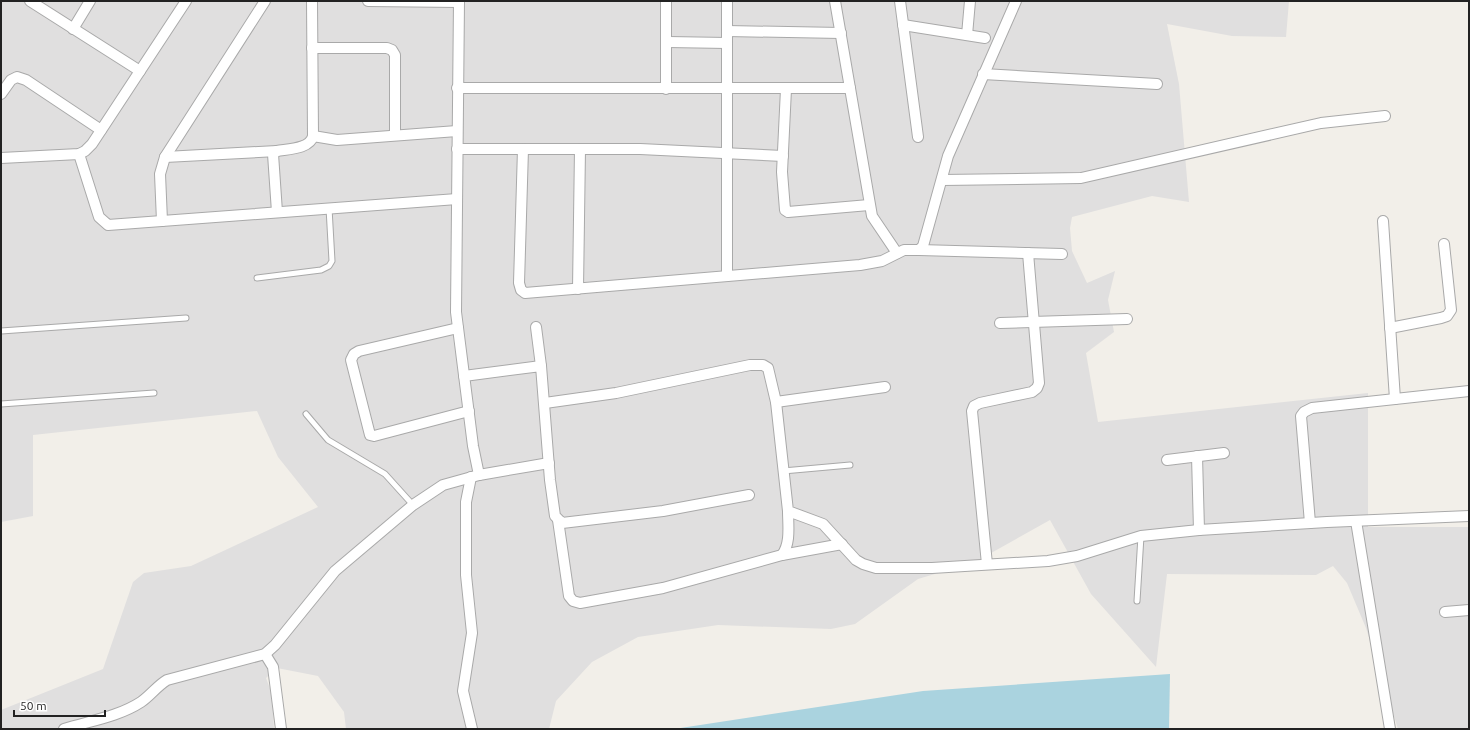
<svg xmlns="http://www.w3.org/2000/svg" width="1470" height="730" font-family="Ubuntu,sans-serif">
  <style>
    .residential { fill: #e0dfdf }
    .water { fill: #aad3df }
    .lines { fill: none; stroke-linecap: round; stroke-linejoin: round }
    .lane-casing { stroke: #a9a9a9; stroke-width: 7 }
    .street-casing { stroke: #a9a9a9; stroke-width: 12 }
    .lane { stroke: #fff; stroke-width: 5 }
    .street { stroke: #fff; stroke-width: 10 }
  </style>
  <rect width="100%" height="100%" fill="#f2efe9"/>
  <path class="residential" d="M1,1H1289L1286,37L1232,36L1167,24L1179,84L1189,202L1152,196L1072,217L1070,228L1072,251L1087,283L1115,271L1108,300L1114,332L1086,353L1098,422L1368,393V527H1469V729H1398L1366,628L1347,583L1333,566L1316,575L1167,574L1156,667L1091,594L1050,520L975,562L918,579L855,624L831,629L718,625L638,637L592,662L556,701L549,729H346L344,712L318,676L277,668L266,678L272,694L274,729H1V710L103,669L133,582L144,573L191,566L318,507L278,457L257,411L33,435V516L1,522Z"/>
  <path class="water" d="M1170,674L1169,729H674L923,691Z"/>
  <g class="lines">
    <defs>
      <g id="lane">
        <path d="M257,278L321,270L329,266L332,261L329,208"/>
        <path d="M1,331L186,318"/>
        <path d="M1,404L154,393"/>
        <path d="M306,414L328,440L385,474L413,505"/>
        <path d="M783,471L850,465"/>
        <path d="M1137,601L1141,536"/>
      </g>
      <g id="street">
        <path d="M30,1L140,71"/>
        <path d="M368,1L459,2"/>
        <path d="M459,1L456,312L473,446L479,475"/>
        <path d="M666,1V89"/>
        <path d="M727,1V276"/>
        <path d="M835,1L872,216L897,253"/>
        <path d="M900,1L918,137"/>
        <path d="M903,25L985,38"/>
        <path d="M73,29L90,1"/>
        <path d="M727,31L841,33"/>
        <path d="M967,35L970,1"/>
        <path d="M668,42L727,43"/>
        <path d="M312,48H387L392,50L395,55V135"/>
        <path d="M983,74L1157,84"/>
        <path d="M457,88H850"/>
        <path d="M786,89L782,172L785,210L788,212L869,205"/>
        <path d="M1,94L11,80L17,77L26,80L101,130"/>
        <path d="M313,136L337,140L457,131"/>
        <path d="M457,149H640L783,156"/>
        <path d="M523,149L519,283L521,290L525,293L860,265L882,261L904,250H919L923,246L948,156L1016,1"/>
        <path d="M79,154L99,217L108,225L457,199"/>
        <path d="M165,157L277,151"/>
        <path d="M1,158L79,154L85,151L92,144L186,1"/>
        <path d="M942,180L1081,178L1321,123L1385,116"/>
        <path d="M277,212L273,154L277,151C288,149 310,149 313,136L312,1"/>
        <path d="M162,221L160,174L165,157L265,1"/>
        <path d="M1383,221L1395,399"/>
        <path d="M919,250L1062,254"/>
        <path d="M578,289L580,149"/>
        <path d="M1000,323L1127,319"/>
        <path d="M536,327L541,366"/>
        <path d="M458,328L359,351L354,354L351,360L370,435L374,436L469,411"/>
        <path d="M1390,328L1441,318L1447,316L1451,310L1444,244"/>
        <path d="M464,376L541,366L550,480L555,516L562,523L663,511L749,495"/>
        <path d="M776,402L885,387"/>
        <path d="M545,403L616,393L750,365H763L768,368L776,402L788,511L823,524L856,560L863,564L876,568H932L1048,561L1077,556L1141,536L1199,530L1327,522L1469,516"/>
        <path d="M1197,456L1199,530"/>
        <path d="M1167,460L1224,453"/>
        <path d="M471,477L466,502V575L472,633L463,691L472,729"/>
        <path d="M558,520L569,596L573,601L580,603L663,588L782,555L842,544"/>
        <path d="M1356,521L1390,729"/>
        <path d="M1310,523L1301,416L1304,412L1312,408L1469,391"/>
        <path d="M782,555C791,543 788,525 788,511"/>
        <path d="M987,564L972,411L974,406L980,403L1032,392L1037,388L1039,383L1028,253"/>
        <path d="M1445,612L1469,610"/>
        <path d="M265,654L273,667L281,729"/>
        <path d="M64,729C89,721 118,717 141,702C150,696 157,686 167,680L265,654L275,645L335,571L413,505L443,485L479,475L549,463"/>
      </g>
    </defs>
    <use href="#lane" class="lane-casing"/>
    <use href="#street" class="street-casing"/>
    <use href="#lane" class="lane"/>
    <use href="#street" class="street"/>
  </g>
  <rect width="1470" height="730" fill="none" stroke="#222222" stroke-width="4"/>
  <path d="M14 710v6h91v-6" fill="none" stroke="#222222" stroke-width="2"/>
  <text x="20" y="710" font-size="12" fill="#222222" stroke="#ffffff" stroke-width="3" paint-order="stroke">50 m</text>
</svg>
